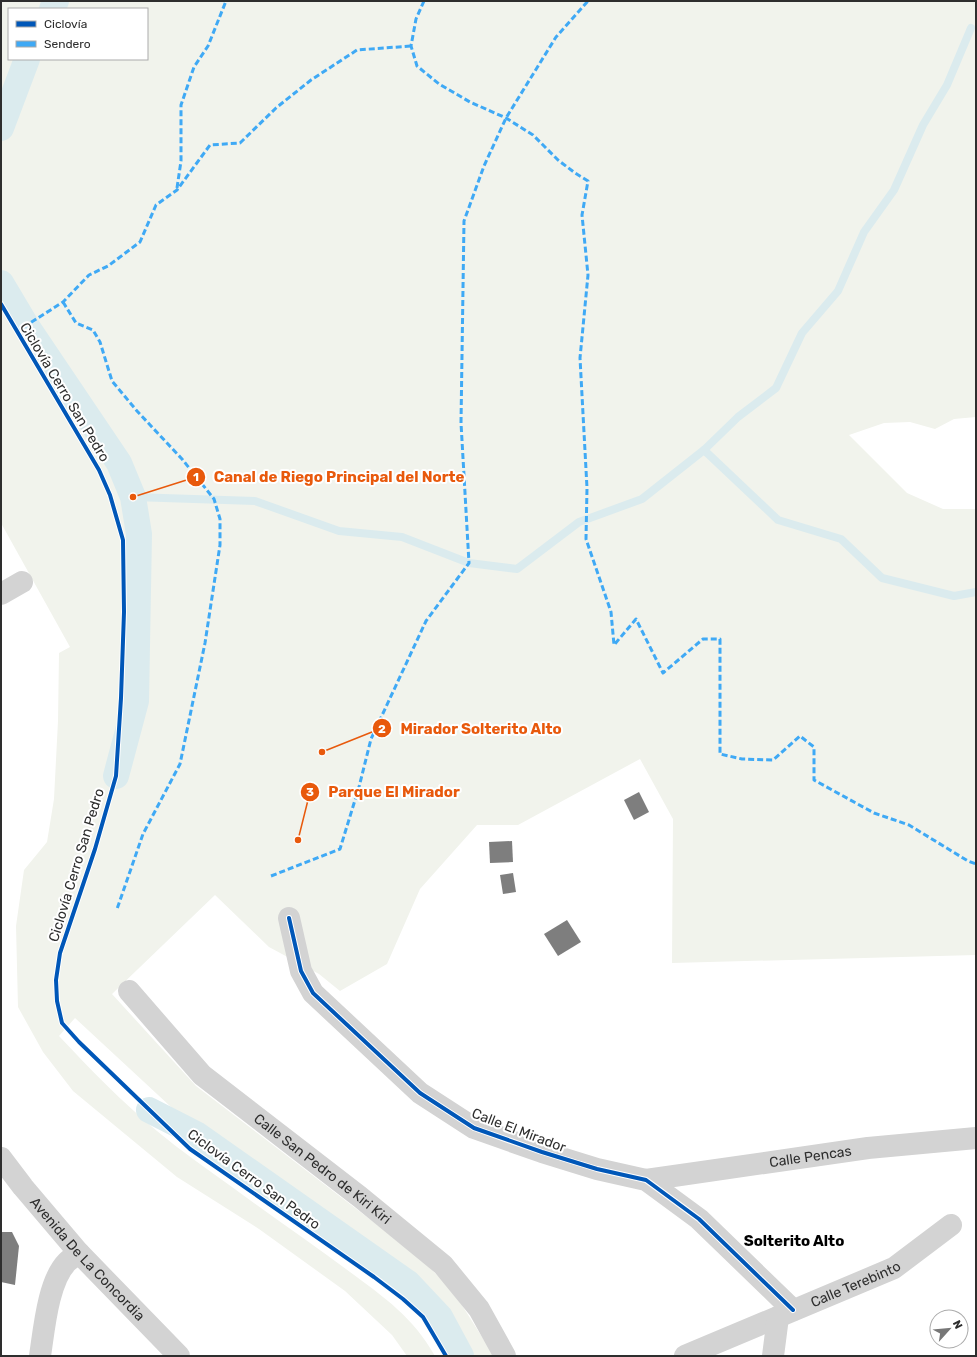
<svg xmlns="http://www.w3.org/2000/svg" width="977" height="1357" font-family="Rubik,sans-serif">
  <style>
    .green { fill: #f1f3ec; fill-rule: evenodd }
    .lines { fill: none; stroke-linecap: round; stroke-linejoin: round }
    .stream { stroke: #dbebee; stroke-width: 8 }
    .canal { stroke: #dbebee; stroke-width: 26 }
    .building { fill: #7e7e7e }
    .minor { stroke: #d3d3d3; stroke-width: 22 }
    .quiet { stroke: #3fa9f5; stroke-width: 3; stroke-dasharray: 6 3; stroke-linecap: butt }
    .cycleway-casing { stroke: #fff; stroke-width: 6 }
    .cycleway { stroke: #0057b8; stroke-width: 4 }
    .labels { text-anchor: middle; stroke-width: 4; stroke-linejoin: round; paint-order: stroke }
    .street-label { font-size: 14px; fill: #2e2e2e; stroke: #fff }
    .neighbourhood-label { font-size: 15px; font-weight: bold; fill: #000; stroke: #fff }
    .leader { fill: none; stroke: #e8590c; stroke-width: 1.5 }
    .callout-dot { fill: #e8590c; stroke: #fff; stroke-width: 1.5 }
    .mark-label { font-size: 12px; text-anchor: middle; font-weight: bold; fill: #fff }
    .callout-label { font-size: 15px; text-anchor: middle; font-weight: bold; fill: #e8590c; stroke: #fff; stroke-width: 4; stroke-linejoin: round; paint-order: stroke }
  </style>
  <rect width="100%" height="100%" fill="#fff"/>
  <path class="green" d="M1,1H976V417L954,419L935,429L910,422L884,423L849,435L907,493L943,509H976V955L672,963L673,819L640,759L518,825H477L420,889L387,964L340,991L319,974L269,947L215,895L112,994L196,1086L393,1237L428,1266L453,1291L494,1356H467L447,1316L431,1296L411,1276L201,1130L171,1107L75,1018L59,1036C90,1069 122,1102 157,1131C181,1151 207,1169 232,1187C271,1216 311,1243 350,1272C385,1298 413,1317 435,1356H407L392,1335L345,1291L259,1229L177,1177L73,1091L43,1052L18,1007L16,926L24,870L47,842L54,799L58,721L59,653L70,647L1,523ZM9,9H147V59H9Z"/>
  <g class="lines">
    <g class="stream">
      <path d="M704,450L778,520L841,539L882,578L954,596L976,592"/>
      <path d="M133,497L255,501L339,531L402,537L469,563L517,569L579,522L642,499L704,450L738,417L776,388L802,333L838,291L864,232L894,190L923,125L947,85L971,28"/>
    </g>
    <g class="canal">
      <path d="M52,9L56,1"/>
      <path d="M1,128L27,59"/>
      <path d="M1,283L26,325L119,463L133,497L139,534L136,701L116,776"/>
      <path d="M149,1110L196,1134L408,1283L440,1317L461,1356"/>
    </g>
  </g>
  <g class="building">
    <path d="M639,792L649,812L634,820L624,800Z"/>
    <path d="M512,841L513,862L490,863L489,842Z"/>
    <path d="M513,873L516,892L503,894L500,875Z"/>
    <path d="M567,920L581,942L558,956L544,934Z"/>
    <path d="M1,1232H12L19,1246L15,1285L1,1282Z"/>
  </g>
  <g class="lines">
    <g class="minor">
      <path d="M1,594L22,582"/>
      <path d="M289,918L301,971L313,993L420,1093L474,1128L542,1152L597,1169L646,1180L699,1219L793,1310"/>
      <path id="s1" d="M129,991L202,1075L360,1197L443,1265L479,1309L505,1356"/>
      <path id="s2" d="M1,1158L23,1187L79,1253L179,1356"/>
      <path id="s3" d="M646,1180L868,1148L976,1138"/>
      <path d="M40,1356C44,1330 48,1281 67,1262C70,1259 75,1256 79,1253"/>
      <path id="s4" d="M685,1356L894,1268L951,1225"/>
      <path d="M773,1356L778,1317"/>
    </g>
    <g class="quiet">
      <path d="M424,1L416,19L411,46L417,66L439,84L470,102L506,118L533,135L558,160L575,173L588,181L582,215L588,275L580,358L587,488L586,539L611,612L614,645L636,619L663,673L703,639H720V754L742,759L773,760L800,736L814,747V780L874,813L909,825L968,861L976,864"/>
      <path d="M177,188L181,161V105L194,67L208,46L226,1"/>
      <path d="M63,302L76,323L93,330L100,342L112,381L137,411L182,459L214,499L220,519V545L205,643L180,764L143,834L117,909"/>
      <path d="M16,332L63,302L89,275L108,266L140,242L156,205L177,190L210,145L240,143L276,108L311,80L357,50L411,46"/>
      <path d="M271,876L340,849L359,787L371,739L426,621L469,563L461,423L464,221L484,166L506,118L556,37L588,1"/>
    </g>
    <defs>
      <g id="cycleway">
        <path d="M1,304L99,470L110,495L123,540L124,612L121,698L116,776L95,849L60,953L56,980L57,1001L62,1023L79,1042L190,1149L374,1277L403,1299L423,1317L446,1356"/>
        <path d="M289,918L301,971L313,993L420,1093L474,1128L542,1152L597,1169L646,1180L699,1219L793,1310"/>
      </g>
    </defs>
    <use href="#cycleway" class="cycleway-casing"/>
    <use href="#cycleway" class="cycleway"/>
  </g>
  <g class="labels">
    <g class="street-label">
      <text transform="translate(65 392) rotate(59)" y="5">Ciclovía Cerro San Pedro</text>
      <text transform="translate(76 865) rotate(-73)" y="5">Ciclovía Cerro San Pedro</text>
      <text transform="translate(519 1130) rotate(21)" y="5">Calle El Mirador</text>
      <text dy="5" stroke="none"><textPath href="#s3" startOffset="166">Calle Pencas</textPath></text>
      <text dy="5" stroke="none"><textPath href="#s1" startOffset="264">Calle San Pedro de Kiri Kiri</textPath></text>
      <text transform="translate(254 1179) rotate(36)" y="5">Ciclovía Cerro San Pedro</text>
      <text dy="5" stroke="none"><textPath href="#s2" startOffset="133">Avenida De La Concordia</textPath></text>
      <text dy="5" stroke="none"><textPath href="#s4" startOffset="185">Calle Terebinto</textPath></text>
    </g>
    <g class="neighbourhood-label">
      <text x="794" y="1246">Solterito Alto</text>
    </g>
  </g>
  <path class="leader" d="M133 497L196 477M322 752L382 728M298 840L310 792"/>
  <g class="callout-dot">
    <circle cx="133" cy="497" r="4"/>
    <circle cx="322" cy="752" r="4"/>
    <circle cx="298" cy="840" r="4"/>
    <circle cx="196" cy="477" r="10"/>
    <circle cx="382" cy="728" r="10"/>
    <circle cx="310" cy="792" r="10"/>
  </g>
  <g class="mark-label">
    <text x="196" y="481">1</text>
    <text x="382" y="733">2</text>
    <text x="310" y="796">3</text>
  </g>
  <g class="callout-label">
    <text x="339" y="482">Canal de Riego Principal del Norte</text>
    <text x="481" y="734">Mirador Solterito Alto</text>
    <text x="394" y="797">Parque El Mirador</text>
  </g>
  <rect width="977" height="1357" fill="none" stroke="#2e2e2e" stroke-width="4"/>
  <rect x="8" y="8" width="140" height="52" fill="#ffffff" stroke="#ababab"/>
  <rect x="16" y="21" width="20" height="6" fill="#0057b8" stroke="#ababab"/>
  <text x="44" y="28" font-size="12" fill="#2e2e2e">Ciclovía</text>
  <rect x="16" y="41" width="20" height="6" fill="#3fa9f5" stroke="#ababab"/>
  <text x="44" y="48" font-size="12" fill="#2e2e2e">Sendero</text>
  <g transform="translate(949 1329) rotate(63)"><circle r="19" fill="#ffffff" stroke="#ababab"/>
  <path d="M0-3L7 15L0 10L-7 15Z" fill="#777777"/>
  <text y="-6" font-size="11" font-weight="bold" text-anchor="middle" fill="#2e2e2e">N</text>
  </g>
</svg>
